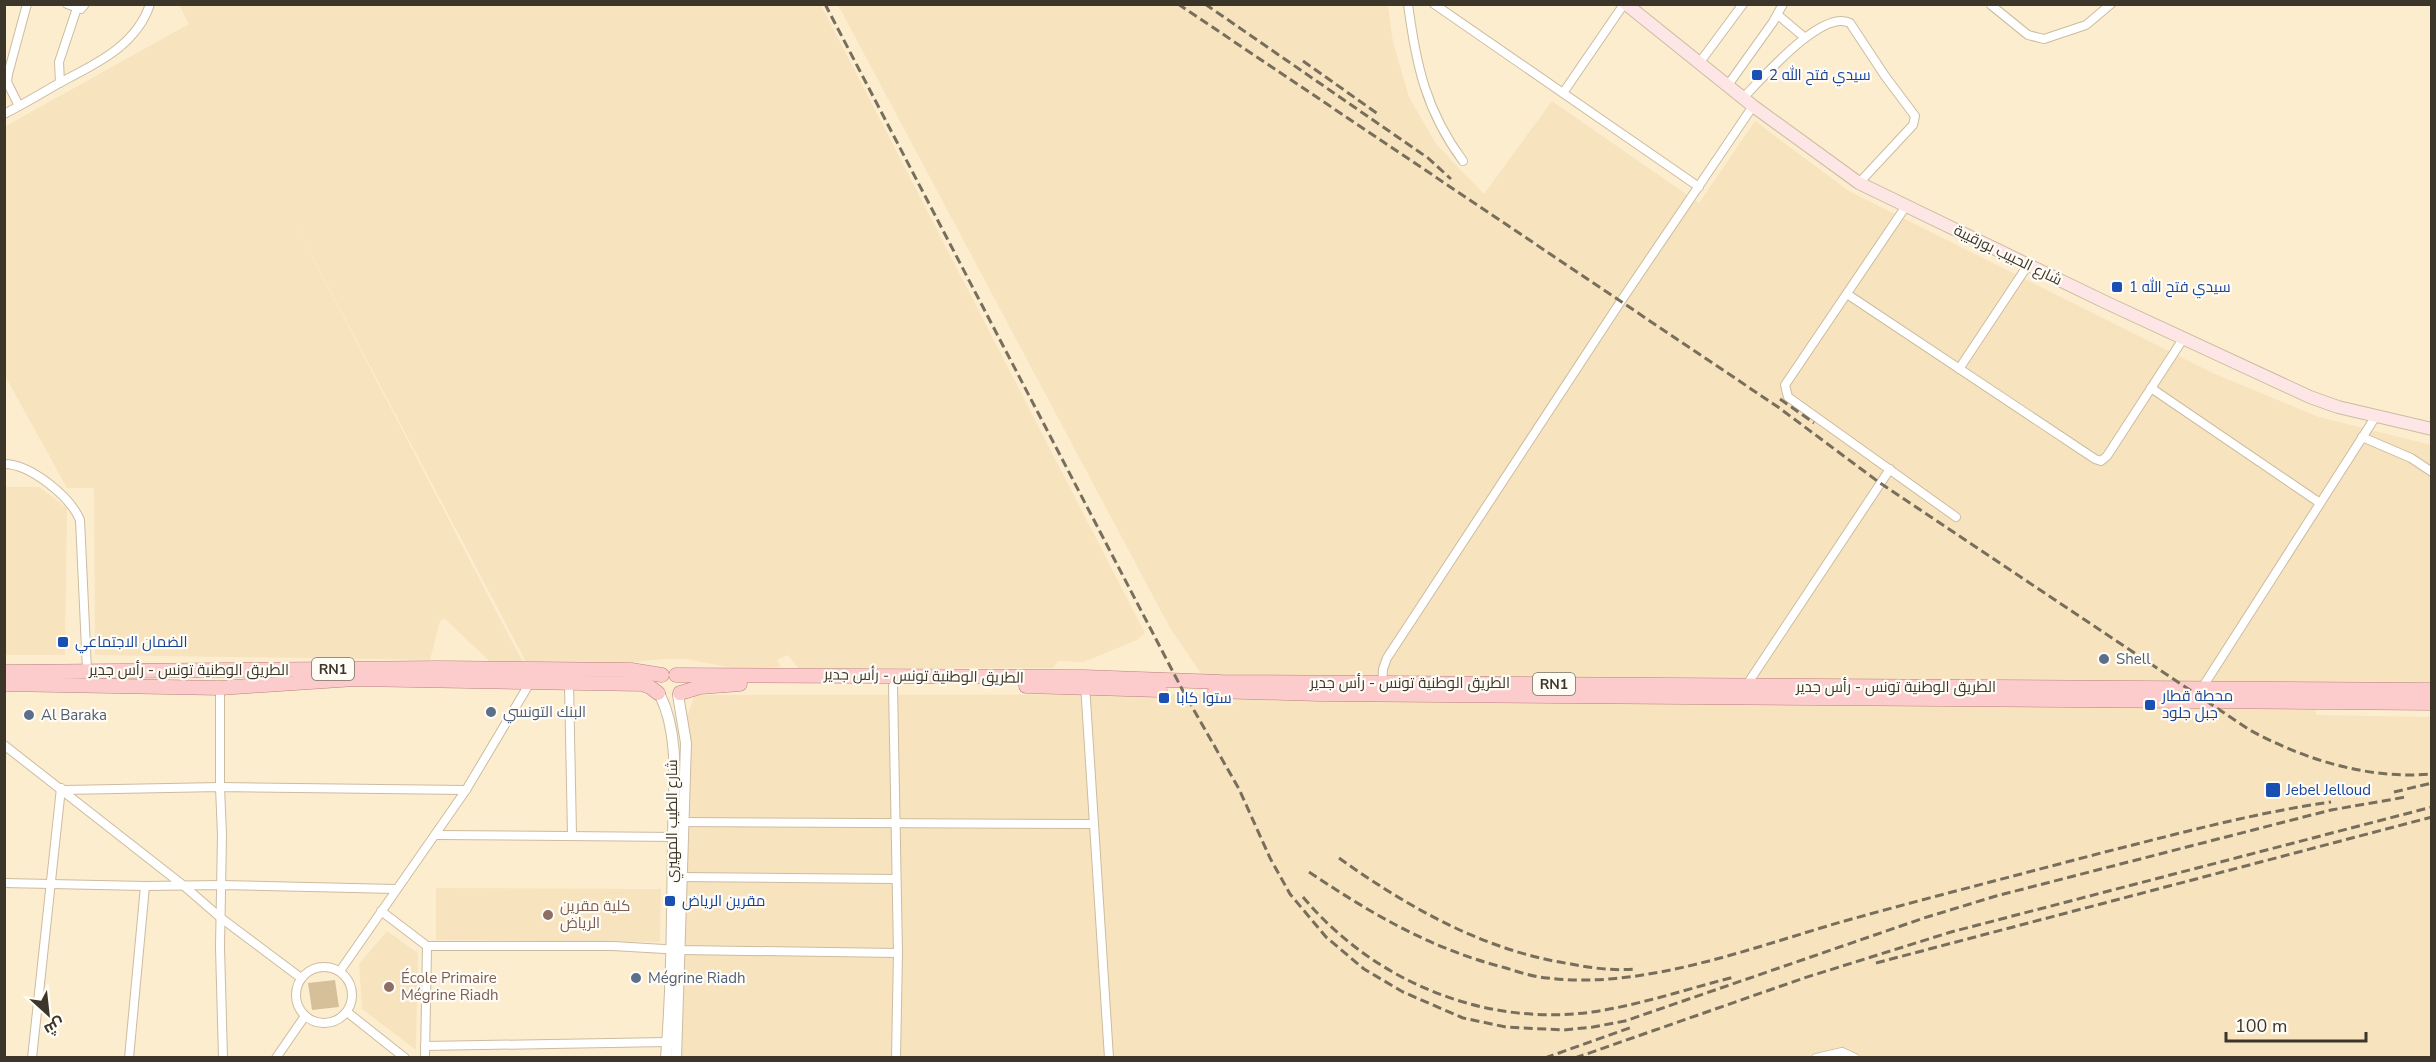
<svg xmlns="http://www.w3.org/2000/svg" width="2436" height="1062" font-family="'Nunito Sans',Cairo,sans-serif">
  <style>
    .built { fill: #f8e3bf }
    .green { fill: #d5c09a }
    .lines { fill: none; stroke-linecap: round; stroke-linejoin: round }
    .minor-casing { stroke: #ccbca0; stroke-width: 10 }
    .tertiary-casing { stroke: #ccbca0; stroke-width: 12 }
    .secondary-casing { stroke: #ccbca0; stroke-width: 14 }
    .primary-casing { stroke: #b8817e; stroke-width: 15 }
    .minor { stroke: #fff; stroke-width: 8 }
    .tertiary { stroke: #fff; stroke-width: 10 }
    .secondary { stroke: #fee6e6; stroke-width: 12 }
    .primary { stroke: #fccccd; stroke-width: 14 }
    .rail { stroke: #776e5c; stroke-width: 3; stroke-dasharray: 9 4.5; stroke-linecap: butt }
    .transit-dot { fill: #1a4fb4; stroke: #fffcf6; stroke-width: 2 }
    .service-dot { fill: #5c6f8a; stroke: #fffcf6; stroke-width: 2 }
    .education-dot { fill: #8d6e63; stroke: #fffcf6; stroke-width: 2 }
    .labels { text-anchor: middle; stroke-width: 4.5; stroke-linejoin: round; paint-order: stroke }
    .shield { fill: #fffcf6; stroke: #767167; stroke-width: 1.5 }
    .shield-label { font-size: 14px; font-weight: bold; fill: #3c362a }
    .transit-label { font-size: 15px; fill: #164399; stroke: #fffcf6; text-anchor: start }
    .street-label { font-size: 15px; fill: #3c362a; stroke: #fffcf6 }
    .service-label { font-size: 15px; fill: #4e5e75; stroke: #fffcf6; text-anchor: start }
    .education-label { font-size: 15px; fill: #785e54; stroke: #fffcf6; text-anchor: start }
  </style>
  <rect width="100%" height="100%" fill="#fdedcf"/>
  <g class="built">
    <path d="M179,5H821L1145,633L1137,640L1084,662L1058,661L1053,668H798L788,655L777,660L781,667L738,669L686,659H663L598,666L527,664L291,216L530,676L489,661L444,618L440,621L430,660L95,655L94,488H67L5,376L4,127L189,24Z"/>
    <path d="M838,5H1388L1393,42L1409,97L1436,144L1484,194L1552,101L1699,203L1755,121L1849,191L2213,373L2319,417L2431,445V682H2313L2316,715L2431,717V1057L665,1058L686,719L695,695L1215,694L1170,628Z"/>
    <path d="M5,487H39L67,508L65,655H5Z"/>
    <path d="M436,888L661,889L660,942L436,940Z"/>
    <path d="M387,931L418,953L416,1050L362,1009L359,964Z"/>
  </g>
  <path class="green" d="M335,980L339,1007L312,1010L308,983Z"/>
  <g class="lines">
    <defs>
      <g id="minor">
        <path d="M67,4L81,9L85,4"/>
        <path d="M1408,4C1416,65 1426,111 1463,161"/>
        <path d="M1434,4L1699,187"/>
        <path d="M1991,5L2028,35L2044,39L2086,25L2111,4"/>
        <path d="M1778,15L1804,37"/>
        <path d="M1700,62L1743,4"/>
        <path d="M60,83L59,62L77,8"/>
        <path d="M1728,85L1773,22L1783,4"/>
        <path d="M1563,93L1624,4"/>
        <path d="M1743,98C1762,79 1822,8 1850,23L1885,76L1915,116L1913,125L1859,183"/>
        <path d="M19,106L7,82L8,74L27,4"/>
        <path d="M4,114C24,104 42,93 61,82C96,64 137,45 150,4"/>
        <path d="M1906,206L1785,385L1788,397L1956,517"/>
        <path d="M1847,294L2095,459L2101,461L2107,456L2183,339"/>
        <path d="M1959,369L2028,265"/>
        <path d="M2151,388L2320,503"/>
        <path d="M2362,437L2411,458L2432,472"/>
        <path d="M4,464C30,464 70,496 80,520L87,670"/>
        <path d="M569,683L572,835"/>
        <path d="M1085,684L1109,1058"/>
        <path d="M893,686L898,953L896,1058"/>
        <path d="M1746,686L1890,469"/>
        <path d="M1382,687L1383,669L1387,658L1621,301L1753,106"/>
        <path d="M220,688V787L222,835L220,947L223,1058"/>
        <path d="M2202,688L2376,416"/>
        <path d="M4,745L184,886L221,918L301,978"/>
        <path d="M64,790L220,787L466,790"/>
        <path d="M680,822L1093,824"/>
        <path d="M437,835L677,837"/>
        <path d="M677,877L896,879"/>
        <path d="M4,883L145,886L221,885L396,889"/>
        <path d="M381,911L427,946H613L681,950L898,953"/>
        <circle cx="324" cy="995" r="28"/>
        <path d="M340,971L466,790L531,681"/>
        <path d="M347,1012L405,1058"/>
        <path d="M425,1046L667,1042"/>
        <path d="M32,1058L61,788"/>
        <path d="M129,1058L145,886"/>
        <path d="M276,1058L305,1016"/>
        <path d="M425,1058L427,946"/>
        <path d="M1816,1058L1842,1052L1855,1058"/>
      </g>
      <g id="tertiary">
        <path d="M660,695C681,737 673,793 673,839C672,912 672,985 666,1058"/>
        <path d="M676,1058L686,743L678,695"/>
      </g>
      <path id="secondary" d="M1626,4L1753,106L1859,183L2105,302L2310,397L2338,407L2432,429"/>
      <g id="primary">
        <path d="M4,672L439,668L631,670L662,675"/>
        <path d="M676,675L1084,677L1221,682L2432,690"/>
        <path d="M4,684L220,688L355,679L642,684L650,687L658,693"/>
        <path d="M1026,686L1160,690"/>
        <path d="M1215,691L1320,694L2432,703"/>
        <path d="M680,693L700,687L740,684"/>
      </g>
    </defs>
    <use href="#minor" class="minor-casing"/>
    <use href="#tertiary" class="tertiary-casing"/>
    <use href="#secondary" class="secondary-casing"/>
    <use href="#primary" class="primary-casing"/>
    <use href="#minor" class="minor"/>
    <use href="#tertiary" class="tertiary"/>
    <use href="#secondary" class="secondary"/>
    <use href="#primary" class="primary"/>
    <g class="rail">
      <path d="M825,4L1183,691L1239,789L1270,858L1290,894L1326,937L1364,969L1403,992L1463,1018L1506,1027L1563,1030L1593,1027L1625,1021L1924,918L1996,896L2331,810L2406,797"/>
      <path d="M1178,4L1778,407L1880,483L2248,729C2302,759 2369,780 2432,774"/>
      <path d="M1205,4L1428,158L1451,179"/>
      <path d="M1303,61L1378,114"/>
      <path d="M1780,399L1814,423"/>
      <path d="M2394,792L2432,783"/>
      <path d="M1339,858C1409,908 1485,951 1571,964C1591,968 1614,971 1635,969"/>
      <path d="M1309,872C1372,914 1431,949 1506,968C1519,972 1533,977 1547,978C1642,990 1751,948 1841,922C1927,898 2014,876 2101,853C2177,834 2253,813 2331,802"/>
      <path d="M1303,897C1373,981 1484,1027 1592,1012C1640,1005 1687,989 1734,977"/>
      <path d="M1876,963L2432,817"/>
      <path d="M1545,1058L1632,1027"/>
      <path d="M1575,1058L1804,978L1951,932L2432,807"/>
    </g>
  </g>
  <g class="transit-dot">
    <rect x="1751" y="69" width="12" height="12" rx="3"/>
    <rect x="2111" y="281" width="12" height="12" rx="3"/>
    <rect x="57" y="636" width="12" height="12" rx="3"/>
    <rect x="1158" y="692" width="12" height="12" rx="3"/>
    <rect x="2144" y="699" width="12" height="12" rx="3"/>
    <rect x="2265" y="782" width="16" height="16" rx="3"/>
    <rect x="664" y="895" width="12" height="12" rx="3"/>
  </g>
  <g class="service-dot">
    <circle cx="2104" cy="659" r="6"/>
    <circle cx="491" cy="712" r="6"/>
    <circle cx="29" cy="715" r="6"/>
    <circle cx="636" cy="978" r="6"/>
  </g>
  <g class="education-dot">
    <circle cx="548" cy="915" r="6"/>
    <circle cx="389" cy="987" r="6"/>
  </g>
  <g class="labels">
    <g class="shield">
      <rect x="312" y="658" width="42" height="22" rx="4.5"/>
      <rect x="1533" y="673" width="42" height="22" rx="4.5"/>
    </g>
    <g class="shield-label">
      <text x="333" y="674">RN1</text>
      <text x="1554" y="689">RN1</text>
    </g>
    <g class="transit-label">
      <text x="1769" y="80">2 سيدي فتح الله</text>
      <text x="2129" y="292">سيدي فتح الله 1</text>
      <text x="75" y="647">الضمان الاجتماعي</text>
      <text x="2162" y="701">محطة قطار<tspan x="2162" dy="17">جبل جلود</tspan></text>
      <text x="1176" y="703">ستوا كابا</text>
      <text x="2286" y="795">Jebel Jelloud</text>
      <text x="682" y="906">مقرين الرياض</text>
    </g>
    <g class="street-label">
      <text transform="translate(2008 255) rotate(26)" y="5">شارع الحبيب بورقيبة</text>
      <text x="189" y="675">الطريق الوطنية تونس - رأس جدير</text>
      <text transform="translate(924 676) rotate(1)" y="5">الطريق الوطنية تونس - رأس جدير</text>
      <text x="1410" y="688">الطريق الوطنية تونس - رأس جدير</text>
      <text x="1896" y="692">الطريق الوطنية تونس - رأس جدير</text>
      <text transform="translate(672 821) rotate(-90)" y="5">شارع الطيب المهيري</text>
    </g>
    <g class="service-label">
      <text x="2116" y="664">Shell</text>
      <text x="503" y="717">البنك التونسي</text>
      <text x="41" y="720">Al Baraka</text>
      <text x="648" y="983">Mégrine Riadh</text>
    </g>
    <g class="education-label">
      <text x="560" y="911">كلية مقرين<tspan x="560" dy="17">الرياض</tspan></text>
      <text x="401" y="983">École Primaire<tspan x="401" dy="17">Mégrine Riadh</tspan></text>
    </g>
  </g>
  <rect width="2436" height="1062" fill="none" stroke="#3c362a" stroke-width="12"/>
  <g transform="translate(48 1014) rotate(153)" stroke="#fffcf6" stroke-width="4.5" paint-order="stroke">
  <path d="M0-4.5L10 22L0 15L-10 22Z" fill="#3c362a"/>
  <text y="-9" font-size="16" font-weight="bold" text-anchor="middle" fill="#3c362a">ش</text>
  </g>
  <path d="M2226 1032v9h140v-9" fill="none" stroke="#3c362a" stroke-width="3"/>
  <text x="2235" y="1032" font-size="18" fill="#3c362a" stroke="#fffcf6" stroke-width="4.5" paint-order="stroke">100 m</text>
</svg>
